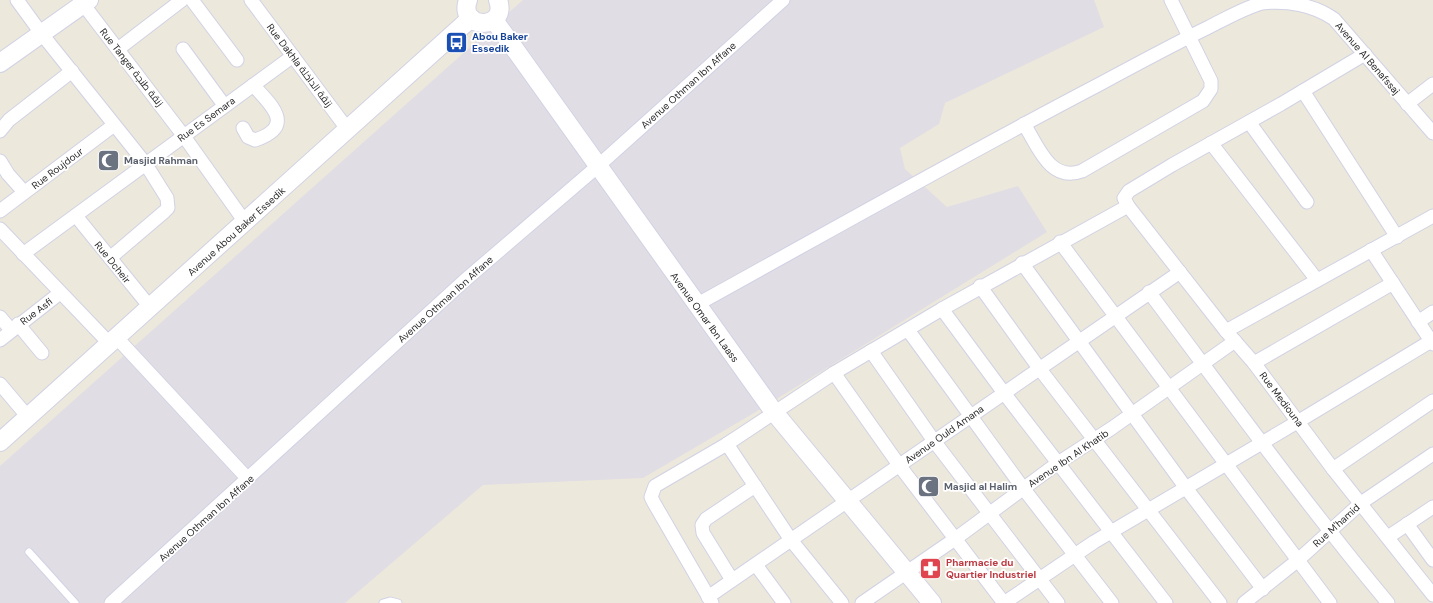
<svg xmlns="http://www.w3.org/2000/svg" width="1433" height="603" font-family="'DM Sans',Cairo,sans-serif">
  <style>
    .industrial { fill: #e0dde5 }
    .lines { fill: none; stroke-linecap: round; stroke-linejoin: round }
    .lane-casing { stroke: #d1d2e4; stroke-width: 9 }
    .street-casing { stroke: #d1d2e4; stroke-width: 15 }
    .secondary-casing { stroke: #d1d2e4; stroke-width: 20 }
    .lane { stroke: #fff; stroke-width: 7 }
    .street { stroke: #fff; stroke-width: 13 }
    .secondary { stroke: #fff; stroke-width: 18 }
    .labels { text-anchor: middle; stroke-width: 3.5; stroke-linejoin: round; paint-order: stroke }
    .transit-label { font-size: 10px; font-weight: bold; fill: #164399; stroke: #fff; text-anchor: start }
    .street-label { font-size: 10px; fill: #2b2b2b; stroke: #fff }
    .worship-label { font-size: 10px; font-weight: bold; fill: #5b616d; stroke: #fff; text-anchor: start }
    .health-label { font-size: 10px; font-weight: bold; fill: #be3a42; stroke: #fff; text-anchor: start }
  </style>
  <rect width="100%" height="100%" fill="#ede8dc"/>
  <path class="industrial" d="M523,0H1094L1104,27L945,103L939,124L900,148L905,169L947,207L1018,186L1047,232L754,413L643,478L483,485L345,603H0V466Z"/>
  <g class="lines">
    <defs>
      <g id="lane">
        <path d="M29,552L75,603"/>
        <path d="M383,603L390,601L398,603"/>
      </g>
      <g id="street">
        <path d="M17,0L41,33L145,163L167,198L168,208L164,212L110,258"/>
        <path d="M80,0L183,135L245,222"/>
        <path d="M192,0L237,60"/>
        <path d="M251,0L348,130"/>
        <path d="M118,49L182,0"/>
        <path d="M183,49L224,105"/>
        <path d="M1365,54L1281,104L1172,165L1129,191L1124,198L1128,206L1226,331L1254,363L1333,469L1433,595"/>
        <path d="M1303,91L1397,237"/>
        <path d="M1407,104L1433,84"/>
        <path d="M1249,122L1307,202"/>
        <path d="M1024,124C1038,146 1050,183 1082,171L1203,101L1211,89V81L1171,0"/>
        <path d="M243,128L248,137L255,140C297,126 270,104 253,85"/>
        <path d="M0,131L9,120L72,71"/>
        <path d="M1211,143L1317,280"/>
        <path d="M0,161L8,174L24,192"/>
        <path d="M0,211L114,125"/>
        <path d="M76,216L150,307"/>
        <path d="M0,229L110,344"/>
        <path d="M1060,242L1330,603"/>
        <path d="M1371,250L1433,344"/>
        <path d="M23,254L293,56"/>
        <path d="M1022,263L1186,488L1263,589"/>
        <path d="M980,286L1039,368L1220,603"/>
        <path d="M1149,292C1228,397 1304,502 1388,603"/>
        <path d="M696,305C830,231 962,156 1098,85C1135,65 1172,45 1209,27C1227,18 1244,8 1262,3C1287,0 1314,5 1334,19L1433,133"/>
        <path d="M942,309L1004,393L1166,603"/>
        <path d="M0,317L11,330"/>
        <path d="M1418,322L1433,312"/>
        <path d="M18,324L42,353"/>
        <path d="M908,330L1023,488L1112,603"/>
        <path d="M1226,331L1433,216"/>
        <path d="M117,338L248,479"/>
        <path d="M0,340L60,293"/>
        <path d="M871,351L934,441L1058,603"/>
        <path d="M1254,363L1393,283"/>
        <path d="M834,373L899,465L1004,603"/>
        <path d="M0,384L28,417"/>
        <path d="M727,444L791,540L842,603"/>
        <path d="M1333,469L1433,401"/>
        <path d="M1407,524L1433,560"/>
        <path d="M1388,537L1433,507"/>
        <path d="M756,565L784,603"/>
        <path d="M732,580L703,533L702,525L706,519L755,486"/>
        <path d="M708,597L1180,272"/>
        <path d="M111,603L464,281L598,166L783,0"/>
        <path d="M712,603L654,503L651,497L655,486L727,444L834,373L942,309L1128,206"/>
        <path d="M862,603L955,539L1058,463L1112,428L1235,341"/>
        <path d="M1004,603L1094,542L1299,421L1431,341"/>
        <path d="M1244,603L1297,561L1361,503L1433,454"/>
      </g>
      <g id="secondary">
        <path d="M468,0C457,30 509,31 498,0"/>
        <path d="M494,20L774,412L932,603"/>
        <path d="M0,63L89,0"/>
        <path d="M0,442L471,18"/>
      </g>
    </defs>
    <use href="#lane" class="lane-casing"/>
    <use href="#street" class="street-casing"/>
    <use href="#secondary" class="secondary-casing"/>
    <use href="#lane" class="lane"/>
    <use href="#street" class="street"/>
    <use href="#secondary" class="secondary"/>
  </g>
  <defs>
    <symbol id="bus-square" viewBox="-11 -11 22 22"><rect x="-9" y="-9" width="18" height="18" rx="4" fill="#1a4fb4" stroke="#fff"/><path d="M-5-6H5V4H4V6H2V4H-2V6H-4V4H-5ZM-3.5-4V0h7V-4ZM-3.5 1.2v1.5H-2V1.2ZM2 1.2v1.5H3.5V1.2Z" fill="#fff"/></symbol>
    <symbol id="mosque-square" viewBox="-11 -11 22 22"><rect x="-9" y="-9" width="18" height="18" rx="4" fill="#6b7280" stroke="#fff"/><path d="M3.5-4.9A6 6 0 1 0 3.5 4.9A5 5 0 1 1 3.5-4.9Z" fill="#fff"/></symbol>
    <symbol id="pharmacy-square" viewBox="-11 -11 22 22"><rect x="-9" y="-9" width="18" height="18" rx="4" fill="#e0444e" stroke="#fff"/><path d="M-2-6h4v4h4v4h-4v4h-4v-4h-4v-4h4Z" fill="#fff"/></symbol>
  </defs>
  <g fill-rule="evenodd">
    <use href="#bus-square" x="444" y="30" width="25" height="25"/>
    <use href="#mosque-square" x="96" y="148" width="25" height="25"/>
    <use href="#mosque-square" x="916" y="474" width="25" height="25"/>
    <use href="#pharmacy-square" x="918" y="556" width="25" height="25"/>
  </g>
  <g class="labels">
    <g class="transit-label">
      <text x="472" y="40">Abou Baker<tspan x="472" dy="12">Essedik</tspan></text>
    </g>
    <g class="street-label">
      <text transform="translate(1368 58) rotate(49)" y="4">Avenue Al Benafssaj</text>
      <text transform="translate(300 65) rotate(53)" y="4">Rue Dakhla زنقة الداخلة</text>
      <text transform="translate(132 67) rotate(52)" y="4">Rue Tanger زنقة طنجة</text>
      <text transform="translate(688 85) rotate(-42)" y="4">Avenue Othman Ibn Affane</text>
      <text transform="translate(206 119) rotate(-36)" y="4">Rue Es Semara</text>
      <text transform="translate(57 168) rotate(-37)" y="4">Rue Roujdour</text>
      <text transform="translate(236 231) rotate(-42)" y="4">Avenue Abou Baker Essedik</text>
      <text transform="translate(113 262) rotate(51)" y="4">Rue Dcheir</text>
      <text transform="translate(445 299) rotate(-42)" y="4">Avenue Othman Ibn Affane</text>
      <text transform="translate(36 311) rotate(-37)" y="4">Rue Asfi</text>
      <text transform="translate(705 317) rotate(54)" y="4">Avenue Omar Ibn Laass</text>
      <text transform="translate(1282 399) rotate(53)" y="4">Rue Mediouna</text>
      <text transform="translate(944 434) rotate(-35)" y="4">Avenue Ould Amana</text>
      <text transform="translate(1068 458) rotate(-34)" y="4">Avenue Ibn Al Khatib</text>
      <text transform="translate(206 518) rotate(-42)" y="4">Avenue Othman Ibn Affane</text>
      <text transform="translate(1336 525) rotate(-42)" y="4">Rue M'hamid</text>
    </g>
    <g class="worship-label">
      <text x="124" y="164">Masjid Rahman</text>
      <text x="944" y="490">Masjid al Halim</text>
    </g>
    <g class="health-label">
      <text x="946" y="566">Pharmacie du<tspan x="946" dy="12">Quartier Industriel</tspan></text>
    </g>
  </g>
</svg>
